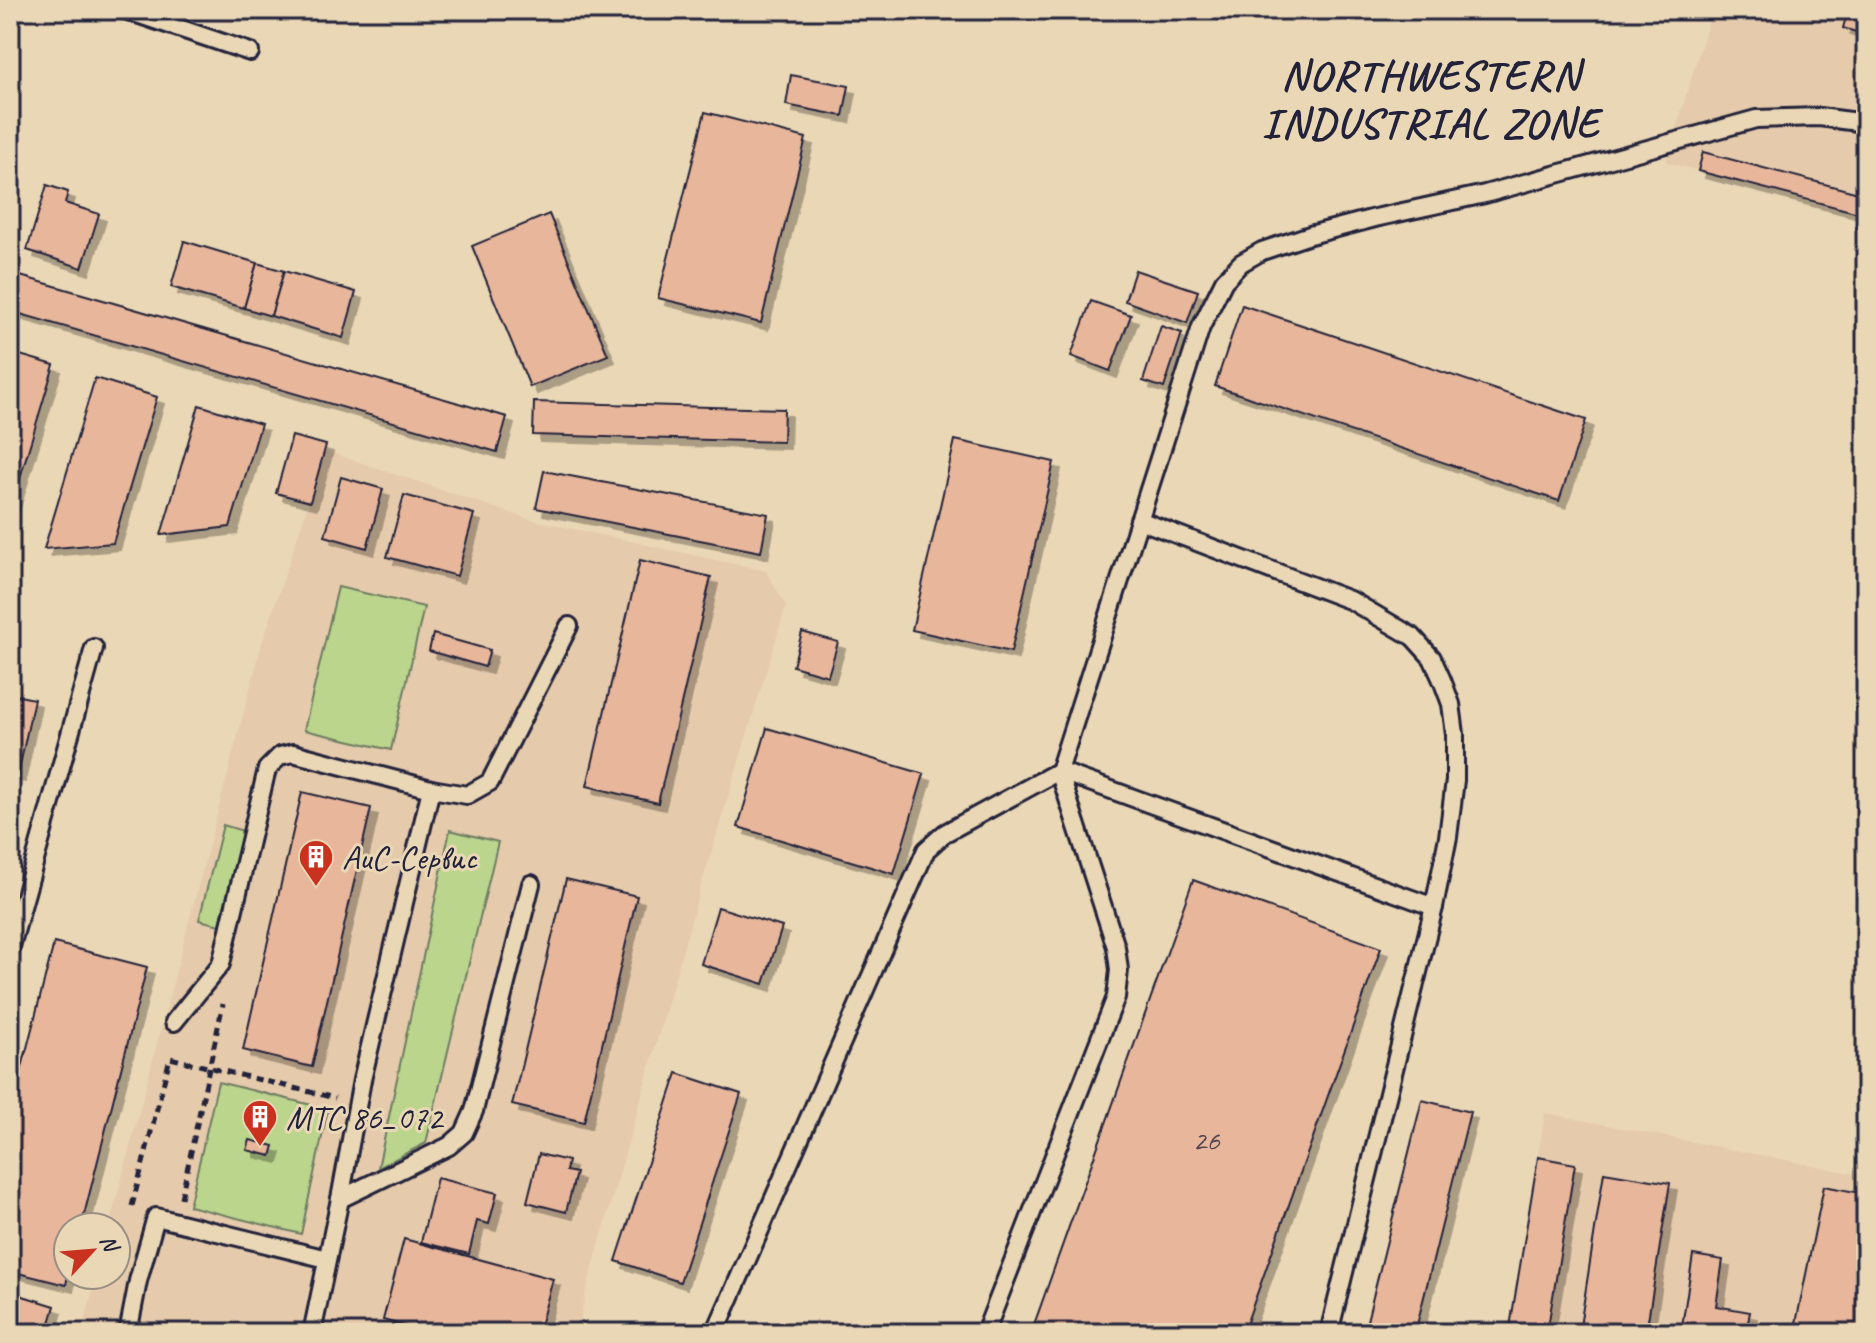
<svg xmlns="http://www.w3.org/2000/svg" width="1876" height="1343" font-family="Caveat,sans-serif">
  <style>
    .built { fill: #e5caab }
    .green { fill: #bbd58c; stroke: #6e7c64; stroke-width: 2 }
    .building { fill: #e8b69a; stroke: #22223b; stroke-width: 2; filter: url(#shadow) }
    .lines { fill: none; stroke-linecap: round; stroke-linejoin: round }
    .lane-casing { stroke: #22223b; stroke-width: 22 }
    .path { stroke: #22223b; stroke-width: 5; stroke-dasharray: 8 6; stroke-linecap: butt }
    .lane { stroke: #ead7b5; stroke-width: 16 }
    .labels { text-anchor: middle; stroke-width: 6; stroke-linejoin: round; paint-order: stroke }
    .number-label { font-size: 30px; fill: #544753 }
    .poi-label { font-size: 34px; fill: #22223b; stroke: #ead7b5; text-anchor: start }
    .district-label { font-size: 42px; font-weight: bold; letter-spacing: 2px; fill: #22223b; stroke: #ead7b5 }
  </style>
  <defs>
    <filter id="shadow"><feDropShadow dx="7" dy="7" stdDeviation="0" flood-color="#0004"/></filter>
  </defs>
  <rect width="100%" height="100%" fill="#ead7b5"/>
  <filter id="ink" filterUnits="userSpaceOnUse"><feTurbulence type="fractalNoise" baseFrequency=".0125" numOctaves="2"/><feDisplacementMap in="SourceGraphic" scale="16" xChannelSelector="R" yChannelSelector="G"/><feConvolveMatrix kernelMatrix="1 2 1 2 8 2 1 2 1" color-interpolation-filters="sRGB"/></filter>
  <g filter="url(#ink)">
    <g class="built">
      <path d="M1712,10H1866V215L1666,162Z"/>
      <path d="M326,451L528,519L766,571L786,606L700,889L586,1291L577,1333H82L97,1275H116V1227H109L261,647Z"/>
      <path d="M1545,1113L1866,1176V1333H1509Z"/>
    </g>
    <g class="green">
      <path d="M338,587L424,607L391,750L304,730Z"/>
      <path d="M223,825L243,831L220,925L199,920Z"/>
      <path d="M450,830L498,842L426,1143L378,1168Z"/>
      <path d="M218,1082L328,1109L301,1234L189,1206Z"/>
    </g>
    <g class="building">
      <path d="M1848,10H1866V35L1843,28Z"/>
      <path d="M791,75L849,86L843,116L786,105Z"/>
      <path d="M705,112L806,138L761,323L658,298Z"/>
      <path d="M1703,152L1866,195V215L1698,171Z"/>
      <path d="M47,185L68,192L65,203L99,214L82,268L27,250Z"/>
      <path d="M549,214L608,355L530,387L472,246Z"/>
      <path d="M184,241L257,263L244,308L171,287Z"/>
      <path d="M257,263L284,271L271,316L244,308Z"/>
      <path d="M1135,270L1198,291L1187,323L1125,301Z"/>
      <path d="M284,271L356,292L343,338L271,316Z"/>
      <path d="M10,273L507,417L497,452L10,311Z"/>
      <path d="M1091,301L1131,315L1110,371L1071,356Z"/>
      <path d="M1242,305L1586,420L1559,501L1215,386Z"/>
      <path d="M1161,326L1182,333L1164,388L1143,381Z"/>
      <path d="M10,352L54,365L10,511Z"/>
      <path d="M95,378L157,397L113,543L44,549Z"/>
      <path d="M534,402L784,409L783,442L533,435Z"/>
      <path d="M199,405L261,424L230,527L161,535Z"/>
      <path d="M292,436L326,445L310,502L276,493Z"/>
      <path d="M955,440L1054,462L1011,652L912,630Z"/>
      <path d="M544,471L768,514L761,552L536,508Z"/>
      <path d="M341,477L383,489L367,548L325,536Z"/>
      <path d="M404,495L474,514L457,576L387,557Z"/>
      <path d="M640,560L711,577L658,803L587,786Z"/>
      <path d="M802,632L838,642L828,676L793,666Z"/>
      <path d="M433,634L490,650L485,667L429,651Z"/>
      <path d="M10,694L34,699L18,775L10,773Z"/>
      <path d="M767,728L924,774L894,874L738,827Z"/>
      <path d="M302,792L371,808L312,1067L243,1050Z"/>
      <path d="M566,879L637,896L584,1122L512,1105Z"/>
      <path d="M1193,880L1381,948L1243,1333H1031Z"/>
      <path d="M718,907L782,927L764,984L701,964Z"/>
      <path d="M54,943L147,967L81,1227H68V1275L66,1285L10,1271V1114Z"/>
      <path d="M677,1073L741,1094L680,1282L616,1261Z"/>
      <path d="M1422,1100L1470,1112L1415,1333H1364Z"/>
      <path d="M250,1140L274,1146L271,1156L247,1150Z"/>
      <path d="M539,1154L568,1161L566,1171L576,1173L566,1212L527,1202Z"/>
      <path d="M1538,1157L1575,1164L1547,1333H1509Z"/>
      <path d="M1604,1172L1670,1183L1646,1333H1579Z"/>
      <path d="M437,1178L497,1193L489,1224L477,1221L469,1254L421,1242Z"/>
      <path d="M1824,1186L1866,1194V1307L1861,1333H1794Z"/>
      <path d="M404,1239L553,1279L538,1333H430L383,1320Z"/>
      <path d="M1693,1255L1723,1260L1716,1306L1750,1312L1746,1333H1681Z"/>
      <path d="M10,1292L55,1306L47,1333H24L10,1329Z"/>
    </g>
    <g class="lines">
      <defs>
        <g id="lane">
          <path d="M125,10L250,52"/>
          <path d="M1139,520L1352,601L1413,637L1432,658L1442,680L1451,704L1455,734V780L1448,837L1434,907"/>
          <path d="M10,950L94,648"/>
          <path d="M174,1022L221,964L267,769L280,756L293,753L431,789L467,795L490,782L569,626"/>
          <path d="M340,1199L449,1146L464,1133L474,1111L531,884"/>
          <path d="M128,1333L138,1281L156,1217L327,1259"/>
          <path d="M312,1333L340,1199L362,1080L431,789"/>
          <path d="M715,1333L926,850L945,833L1059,771L1434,907L1329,1333"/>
          <path d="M985,1333L1116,997L1119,970L1116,947L1059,771L1201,327L1224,281L1241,263L1262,251L1310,235L1375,218L1485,194L1756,119L1819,117L1866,123"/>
        </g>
      </defs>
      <use href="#lane" class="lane-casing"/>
      <g class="path">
        <path d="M181,1198L223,1004"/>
        <path d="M132,1206L170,1058L335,1098"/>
      </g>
      <use href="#lane" class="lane"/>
    </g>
  </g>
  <defs>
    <symbol id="building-pin" viewBox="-11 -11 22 30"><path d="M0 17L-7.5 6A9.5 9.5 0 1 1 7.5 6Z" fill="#c8321e" stroke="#ead7b5"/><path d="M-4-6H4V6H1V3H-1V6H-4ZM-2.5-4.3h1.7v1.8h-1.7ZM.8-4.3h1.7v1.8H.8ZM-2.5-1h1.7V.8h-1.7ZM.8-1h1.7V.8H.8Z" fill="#fff"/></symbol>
  </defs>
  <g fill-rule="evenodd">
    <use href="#building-pin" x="296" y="837" width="40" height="54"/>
    <use href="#building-pin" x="240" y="1097" width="40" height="54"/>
  </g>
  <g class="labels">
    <g class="number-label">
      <text x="1206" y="1150">26</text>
    </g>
    <g class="poi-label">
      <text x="342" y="869">АиС-Сервис</text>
      <text x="286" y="1129">МТС 86_072</text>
    </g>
    <g class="district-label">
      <text x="1431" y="89">NORTHWESTERN<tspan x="1431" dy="48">INDUSTRIAL ZONE</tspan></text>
    </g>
  </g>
  <rect width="1876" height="1343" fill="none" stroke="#ead7b5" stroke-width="40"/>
  <rect x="20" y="20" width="1836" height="1303" fill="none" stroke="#22223b" stroke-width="3" filter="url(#ink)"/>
  <g transform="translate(92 1251) rotate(64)"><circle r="38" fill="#ead7b5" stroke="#9a8f84" stroke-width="2"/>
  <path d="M0-6L14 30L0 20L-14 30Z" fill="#c8321e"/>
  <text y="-12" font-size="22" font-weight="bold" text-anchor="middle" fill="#22223b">N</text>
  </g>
</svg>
